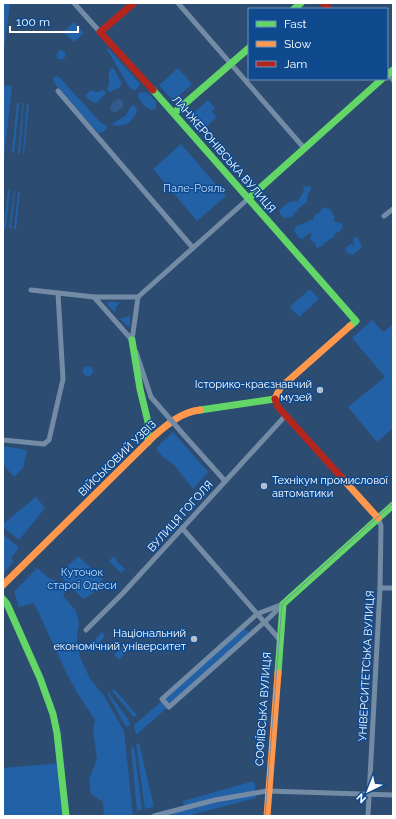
<svg xmlns="http://www.w3.org/2000/svg" width="396" height="819" font-family="Raleway,sans-serif">
  <style>
    .green { fill: #2261a6 }
    .water { fill: #305b8c }
    .lines { fill: none; stroke-linecap: round; stroke-linejoin: round }
    .street { stroke: #738ba5; stroke-width: 5 }
    .fast { stroke: #63d668; stroke-width: 7 }
    .slow { stroke: #ff974d; stroke-width: 7 }
    .jam { stroke: #b3261e; stroke-width: 7 }
    .tram { stroke: #778ca5; stroke-width: 1 }
    .street-bridge { stroke: #738ba5; stroke-width: 5 }
    .poi-dot { fill: #b5c0ce; stroke: #0f4a8f; stroke-width: 1.5 }
    .labels { text-anchor: middle; stroke-width: 3; stroke-linejoin: round; paint-order: stroke }
    .street-label { font-size: 11px; fill: #fff; stroke: #0f4a8f }
    .park-label { font-size: 11px; fill: #bfddfe; stroke: #0f4a8f }
    .poi-label { font-size: 11px; fill: #fff; stroke: #0f4a8f; text-anchor: end }
  </style>
  <rect width="100%" height="100%" fill="#2c4c72"/>
  <g class="green">
    <path d="M3,3H10L3,56Z"/>
    <path d="M74,22L84,33L74,42L63,32Z"/>
    <path d="M108,48L140,84L136,90H132L129,87L107,49Z"/>
    <circle cx="61" cy="55" r="4.5"/>
    <path d="M111,68L114,69L122,84L119,88L109,92L107,89C112,82 106,75 111,68Z"/>
    <path d="M178,68L192,84L173,101L159,85Z"/>
    <path d="M57,76L60,78L101,123L106,125L107,128L103,132L99,133L91,125L56,85L53,80L54,77Z"/>
    <path d="M3,85L12,86L3,168Z"/>
    <path d="M90,90L96,92L104,90L106,93L98,102L94,103L85,96Z"/>
    <path d="M140,92L148,93L156,102V108L152,110C146,109 138,100 138,94Z"/>
    <path d="M208,100L215,108L211,111L217,117L200,132L188,118Z"/>
    <path d="M17,102L19,103L14,153L12,152Z"/>
    <path d="M23,103H24L20,153H18Z"/>
    <path d="M27,104H29L24,154H23Z"/>
    <path d="M133,104L137,109C136,120 123,130 112,124L125,116Z"/>
    <path d="M181,144L226,196L197,221L153,169Z"/>
    <path d="M307,186H310L311,189L307,196V202L298,209V211L294,213L292,217L284,218L280,214L279,210L289,202L298,201L304,191L303,187Z"/>
    <path d="M8,190L10,191L6,227H4Z"/>
    <path d="M14,191H15L11,228H9Z"/>
    <path d="M18,192H20L16,229H14Z"/>
    <path d="M323,207L330,209L335,218L333,219L336,222L341,223L343,227L340,231L335,234L334,237L324,243L323,245L318,248L316,247L315,243L312,242L310,239L312,234L309,233L302,239L299,238L294,231L296,226C302,226 307,220 313,220L315,214L319,213Z"/>
    <path d="M354,237L358,238L362,247L353,255L347,253L345,248L351,244L355,246L353,241Z"/>
    <path d="M310,289L319,299L299,317L290,307Z"/>
    <path d="M108,302H120L116,307L115,313L107,304Z"/>
    <path d="M130,315V326L129,327L119,318H124Z"/>
    <path d="M372,320L383,332L393,324V428L377,442L348,407L385,377L352,338Z"/>
    <circle cx="88" cy="371" r="5"/>
    <path d="M173,432L208,472L193,489L175,466L161,455L156,448Z"/>
    <path d="M3,446L27,450L23,468L14,477L3,464Z"/>
    <path d="M36,497L45,508L19,540L3,527V524Z"/>
    <path d="M3,534L19,548L11,558L14,561L3,574Z"/>
    <path d="M78,556L103,580L92,594L83,599L59,575Z"/>
    <path d="M114,556L117,560L116,561L125,569L121,573L109,561Z"/>
    <path d="M37,568L49,578L53,579L66,590L63,596L76,611L79,624L77,635V650L80,653L79,655L90,679L104,696L124,731L133,816H104L103,802L91,794L89,780L97,759L93,730L95,720L78,694L66,672L34,603L19,607L15,595V591Z"/>
    <path d="M244,627L250,634L169,706L163,699Z"/>
    <path d="M102,632L105,635L103,639L95,647L92,643Z"/>
    <path d="M122,647L126,652L119,660L114,655Z"/>
    <path d="M114,689L137,715L134,717L112,691Z"/>
    <path d="M108,692L128,719L130,725L126,727L107,693Z"/>
    <path d="M162,701L168,707L136,735L134,725Z"/>
    <path d="M139,743L154,807L145,809L136,744Z"/>
    <path d="M134,747L142,810L137,811L131,748Z"/>
    <path d="M60,763L66,816H3V768Z"/>
    <path d="M254,781L256,792L184,806L183,801Z"/>
    <path d="M256,793V798L198,813L195,805Z"/>
    <path d="M194,805L198,813L187,816H171L170,812Z"/>
  </g>
  <path class="water" d="M119,99L123,101V107L117,112H112L110,109C110,104 114,100 119,99Z"/>
  <g class="lines">
    <g class="street">
      <path d="M74,3L100,32"/>
      <path d="M178,3L304,148"/>
      <path d="M388,74L393,80"/>
      <path d="M58,91L193,248"/>
      <path d="M384,216L393,209"/>
      <path d="M31,290L94,297"/>
      <path d="M138,297L249,198"/>
      <path d="M132,340L138,297"/>
      <path d="M133,343L132,340L94,297H138"/>
      <path d="M136,352L151,397"/>
      <path d="M183,434L225,481"/>
      <path d="M3,440L44,444L49,440L63,379L58,293"/>
      <path d="M182,528L280,640"/>
      <path d="M380,588H393"/>
      <path d="M283,604L269,618L169,707L162,699L257,614Z"/>
      <path d="M86,630L123,593L286,415"/>
      <path d="M154,816L215,800L267,791L393,795"/>
      <path d="M368,816L380,588L381,526L378,518"/>
    </g>
    <g class="fast">
      <path d="M294,9L301,3"/>
      <path d="M387,75L393,70"/>
      <path d="M153,90L356,321L350,326"/>
      <path d="M174,113L249,48"/>
      <path d="M249,198L382,79"/>
      <path d="M132,340L140,389L148,422V442"/>
      <path d="M200,410L275,399"/>
      <path d="M3,599L7,604L40,678L53,714L57,733L66,816"/>
      <path d="M278,673L283,604L393,505"/>
    </g>
    <g class="slow">
      <path d="M275,399L280,388L350,326"/>
      <path d="M342,478L378,518"/>
      <path d="M3,585L155,435C169,423 182,412 200,410"/>
      <path d="M267,816L278,673"/>
    </g>
    <g class="jam">
      <path d="M134,3L100,32L153,90"/>
      <path d="M323,3L329,9"/>
      <path d="M275,399L278,407L342,478"/>
    </g>
    <path class="tram" d="M265,816L282,604L393,503"/>
    <path class="street-bridge" d="M151,397L183,434"/>
  </g>
  <g class="poi-dot">
    <circle cx="320" cy="390" r="4"/>
    <circle cx="264" cy="486" r="4"/>
    <circle cx="194" cy="639" r="4"/>
  </g>
  <g class="labels">
    <g class="street-label">
      <text transform="translate(224 154) rotate(49)" y="4">ЛАНЖЕРОНІВСЬКА ВУЛИЦЯ</text>
      <text transform="translate(117 458) rotate(-44)" y="4">ВІЙСЬКОВИЙ УЗВІЗ</text>
      <text transform="translate(180 516) rotate(-48)" y="4">ВУЛИЦЯ ГОГОЛЯ</text>
      <text transform="translate(366 666) rotate(-87)" y="4">УНІВЕРСИТЕТСЬКА ВУЛИЦЯ</text>
      <text transform="translate(263 709) rotate(-86)" y="4">СОФІЇВСЬКА ВУЛИЦЯ</text>
    </g>
    <g class="park-label">
      <text x="194" y="192">Пале-Рояль</text>
      <text x="82" y="576">Куточок<tspan x="82" dy="13">старої Одеси</tspan></text>
    </g>
    <g class="poi-label">
      <text x="312" y="388">Історико-краєзнавчий<tspan x="312" dy="13">музей</tspan></text>
      <text x="272" y="484" text-anchor="start">Технікум промислової<tspan x="272" dy="13">автоматики</tspan></text>
      <text x="186" y="637">Національний<tspan x="186" dy="13">економічний університет</tspan></text>
    </g>
  </g>
  <rect width="396" height="819" fill="none" stroke="#ffffff" stroke-width="8"/>
  <rect x="248" y="8" width="140" height="72" fill="#0f4a8f" stroke="#6f92bc"/>
  <rect x="256" y="21" width="20" height="6" fill="#63d668" stroke="#6f92bc"/>
  <text x="284" y="28" font-size="12" fill="#ffffff">Fast</text>
  <rect x="256" y="41" width="20" height="6" fill="#ff974d" stroke="#6f92bc"/>
  <text x="284" y="48" font-size="12" fill="#ffffff">Slow</text>
  <rect x="256" y="61" width="20" height="6" fill="#b3261e" stroke="#6f92bc"/>
  <text x="284" y="68" font-size="12" fill="#ffffff">Jam</text>
  <g transform="translate(368 791) rotate(223)" stroke="#0f4a8f" stroke-width="3" paint-order="stroke">
  <path d="M0-3L7 15L0 10L-7 15Z" fill="#ffffff"/>
  <text y="-6" font-size="11" font-weight="bold" text-anchor="middle" fill="#ffffff">N</text>
  </g>
  <path d="M10 26v6h68v-6" fill="none" stroke="#ffffff" stroke-width="2"/>
  <text x="16" y="26" font-size="12" fill="#ffffff" stroke="#0f4a8f" stroke-width="3" paint-order="stroke">100 m</text>
</svg>
